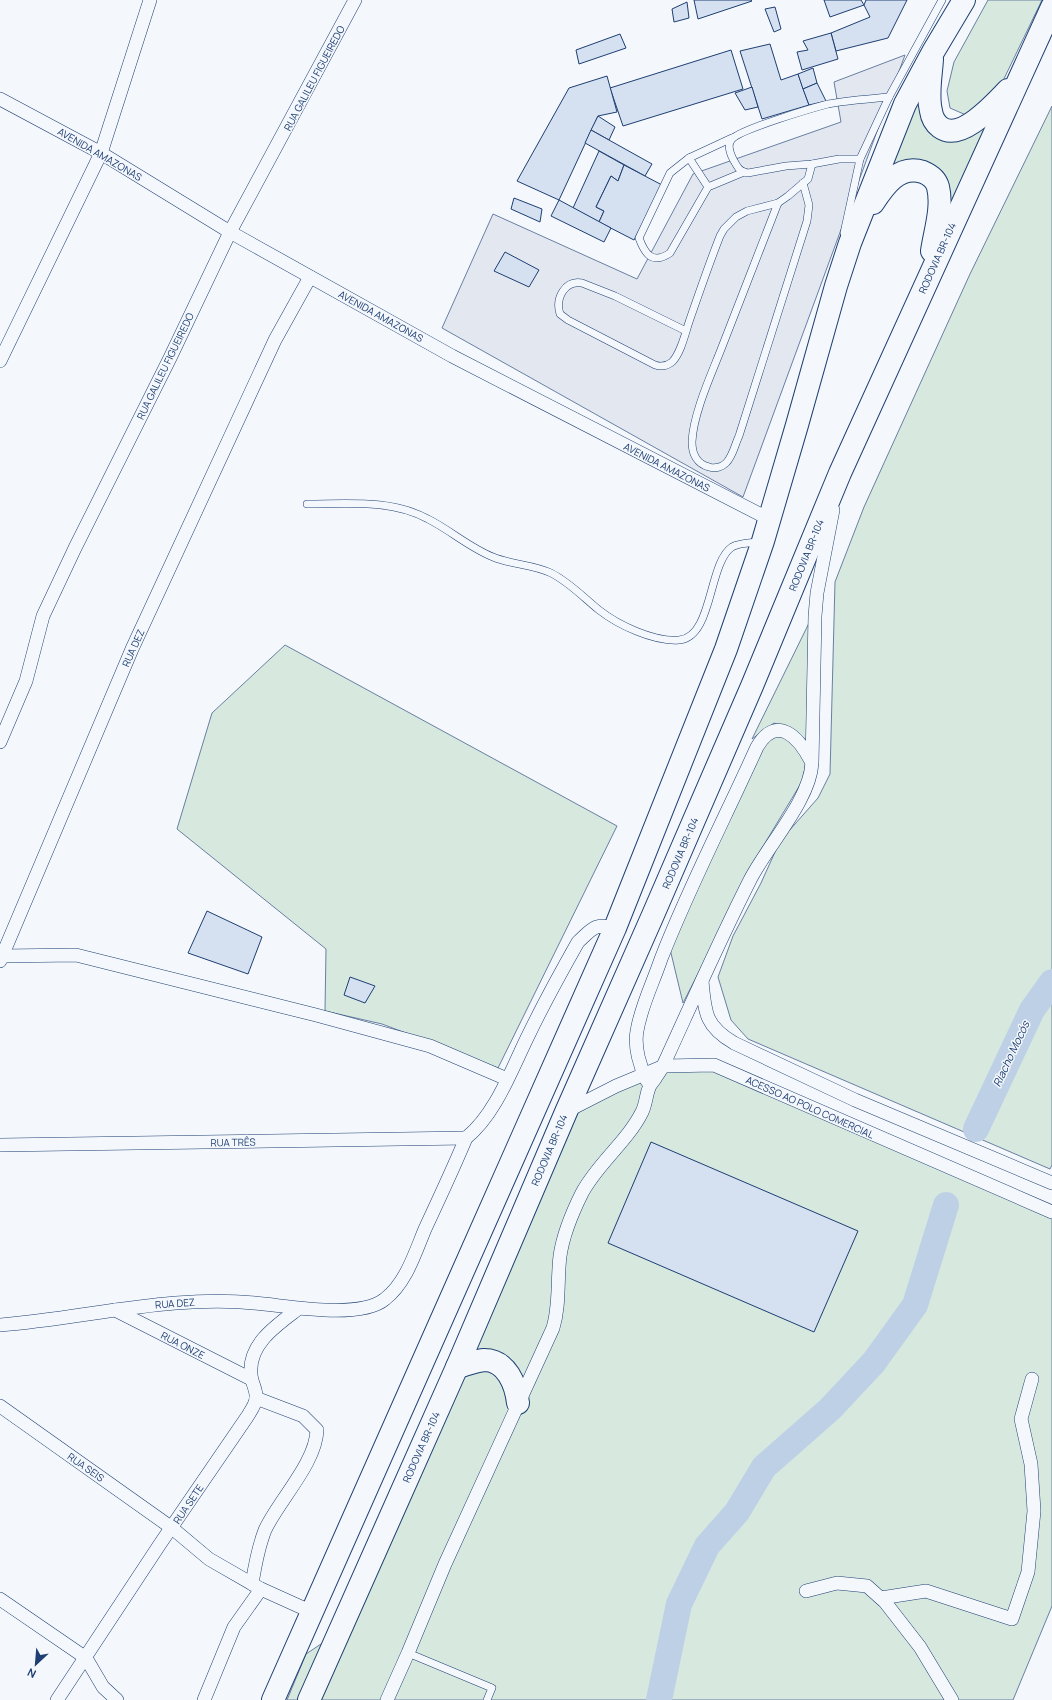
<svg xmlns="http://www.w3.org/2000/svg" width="1052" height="1700" font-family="Manrope,sans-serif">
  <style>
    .green { fill: #d7e8df; stroke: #687fa3 }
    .parking { fill: #e3e8f0; stroke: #687fa3 }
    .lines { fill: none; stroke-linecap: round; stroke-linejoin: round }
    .river { stroke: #bed0e5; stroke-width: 26 }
    .building { fill: #d5e0f0; stroke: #1d3f73 }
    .service-casing { stroke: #1d3f73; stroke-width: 8 }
    .minor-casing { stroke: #1d3f73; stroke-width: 14 }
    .trunk-casing { stroke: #1d3f73; stroke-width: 24 }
    .service { stroke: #f4f7fb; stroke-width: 7 }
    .minor { stroke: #f4f7fb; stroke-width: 13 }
    .trunk { stroke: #f4f7fb; stroke-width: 22 }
    .labels { text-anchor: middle; stroke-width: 3; stroke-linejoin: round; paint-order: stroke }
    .street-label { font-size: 10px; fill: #1d3f73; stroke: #f4f7fb }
    .water-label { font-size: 11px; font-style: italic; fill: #1d3f73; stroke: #f4f7fb }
  </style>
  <rect width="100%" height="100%" fill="#f4f7fb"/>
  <g class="green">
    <path d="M988,0H1042L1000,87L966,115L950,108L947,91L954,62Z"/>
    <path d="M929,52L927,100L948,134L1022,80L943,273L940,177L884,180Z"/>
    <path d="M1052,106V1165L1050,1169L748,1039L731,1020L718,977L733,936L761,883L780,841L818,798L830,774L835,582L864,507L970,274Z"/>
    <path d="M809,623L808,741L793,731L774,723L752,739Z"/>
    <path d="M285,645L617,826L498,1068L382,1024L325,1011L326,949L177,829L212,713Z"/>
    <path d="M776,736L787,737L806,761L803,780L762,848L683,1003L670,949L763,744Z"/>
    <path d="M714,1068L1052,1213V1606L1013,1700H314L572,1116L647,1074Z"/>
    <path d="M324,1642L300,1700H287L306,1654Z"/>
  </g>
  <path class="parking" d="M905,55L743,497L442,328L493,214L637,279L693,174L841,122L834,82Z"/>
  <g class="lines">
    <g class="river">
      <path d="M976,1129L1032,1010L1052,982"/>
      <path d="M659,1700L679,1604L707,1546L737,1512L764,1467L830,1409L874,1362L915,1305L946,1205"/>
    </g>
  </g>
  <g class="building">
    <path d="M694,0H751L752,1L698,19Z"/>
    <path d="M824,0H861L864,5L830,17Z"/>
    <path d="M866,0H907L888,38L836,51L831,33L870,17L864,5Z"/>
    <path d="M687,2L689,18L674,22L672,9Z"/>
    <path d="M775,7L781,29L774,32L765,9Z"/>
    <path d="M831,33L838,59L802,70L797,52L808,50L803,41Z"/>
    <path d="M620,34L626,48L579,64L576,50Z"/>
    <path d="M770,44L781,80L798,74L809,105L762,119L740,51Z"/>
    <path d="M731,50L743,89L623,126L610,88Z"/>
    <path d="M813,68L817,83L803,89L798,74Z"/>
    <path d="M607,76L617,112L598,116L559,200L517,181L569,88Z"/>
    <path d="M817,83L826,101L809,105L803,89Z"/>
    <path d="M752,87L758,107L745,110L735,93Z"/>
    <path d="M598,116L615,127L609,140L591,130Z"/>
    <path d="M591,130L652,164L645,176L585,143Z"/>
    <path d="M599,151L624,165L618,181L611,176L596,207L604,211L599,222L573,208Z"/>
    <path d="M624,165L662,185L634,240L599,222L604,211L596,207L611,176L618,181Z"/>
    <path d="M514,198L542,209L540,222L511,209Z"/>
    <path d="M559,200L611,228L604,242L551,216Z"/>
    <path d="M505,252L539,270L529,287L494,271Z"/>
    <path d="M207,911L262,937L248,974L188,953Z"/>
    <path d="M350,977L375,986L365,1003L344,995Z"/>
    <path d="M651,1142L858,1231L814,1332L608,1243Z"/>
  </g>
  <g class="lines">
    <defs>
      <g id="service">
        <path d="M732,138L689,158L670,173L639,238C645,254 652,265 670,253L708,187L744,172"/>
        <path d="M689,158L708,187"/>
        <path d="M860,159H839L812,164L786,166L748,173C739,172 737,166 733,159C730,153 727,144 732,139C741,129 813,108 828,104C848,100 869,99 889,97"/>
        <path d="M778,203C759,253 739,302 720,352C710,377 693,415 692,442C692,454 697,464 709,467C715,469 722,467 726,463C733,456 735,444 739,436L807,221L809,205L803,183"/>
        <path d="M844,233L860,159L889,97L942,0"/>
        <path d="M686,331L615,296L582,283C565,280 555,298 560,314L568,320L655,365C661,367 667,366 672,362C681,353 685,334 689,322C699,293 709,264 720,236L724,229L736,217L747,211L778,203L788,196L808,179L812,164"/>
        <path d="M307,504C347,504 391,499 428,519C450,530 470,548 493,557C512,565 532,564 551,573C569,582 583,597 599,610C618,625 654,642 679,640C713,638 708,563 732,547C739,543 751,543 759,542"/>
        <path d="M408,1653L492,1688L487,1700"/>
      </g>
      <g id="minor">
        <path d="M0,99L101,153L230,232L452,356L769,519"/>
        <path d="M0,361L101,153L150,0"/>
        <path d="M0,742L26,681L43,616L75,548L170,358L230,232L355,0"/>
        <path d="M2,956L76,955L316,1015L430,1046L507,1079"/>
        <path d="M0,961L132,649L275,340L310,277"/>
        <path d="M702,981C705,1013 705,1026 734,1043L855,1100L1052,1183"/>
        <path d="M647,1081C640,1067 634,1047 637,1031C641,1006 653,983 661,959C689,887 725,818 757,747C777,713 799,738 811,761"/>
        <path d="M567,1111L616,1086L664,1066L714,1065L1052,1212"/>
        <path d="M0,1145L466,1138"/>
        <path d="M115,1310L251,1379"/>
        <path d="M0,1325C88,1318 175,1293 264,1304C293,1307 361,1319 385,1299C406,1283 415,1253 425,1229C439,1199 453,1169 466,1138C496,1114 512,1068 529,1034C544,1003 561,972 578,942C593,928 595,923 615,928"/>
        <path d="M0,1406L172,1528L209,1559L261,1589L312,1612"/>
        <path d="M252,1584C255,1565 258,1548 265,1530C279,1500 316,1463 317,1430L303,1416L256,1398"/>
        <path d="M806,1591L837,1583L867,1586L885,1602L920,1647L952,1700"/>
        <path d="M881,1598L926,1591L1012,1619L1028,1572L1034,1511L1031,1464L1021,1419L1032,1379"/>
        <path d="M0,1599L86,1658L103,1687L117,1700"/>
        <path d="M57,1700L160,1544L247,1417C250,1412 256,1404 256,1398C257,1390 251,1382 251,1374C248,1344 277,1325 298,1309"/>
        <path d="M204,1700L234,1627L261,1589"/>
        <path d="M387,1700L408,1653L445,1564L553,1328C560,1305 557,1281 560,1256C563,1235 572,1213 582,1193C598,1163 627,1142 642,1112C646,1104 646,1095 649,1088C650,1084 654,1081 656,1077C661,1070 665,1063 668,1055C695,996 721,937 750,880C768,845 810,800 812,763L815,616L817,593L833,510"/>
      </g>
      <g id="trunk">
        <path d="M932,59C931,76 927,95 931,111C932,118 935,123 940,127C961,143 995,103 1008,90"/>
        <path d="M873,203C884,186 899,164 923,172C930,175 936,179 938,187C943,207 935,231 932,251"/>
        <path d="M457,1367C465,1365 475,1361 484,1360C507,1360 516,1385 518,1403"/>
        <path d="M273,1700L615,928L726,649L763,541L797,425L836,286L850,243L905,104L933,52L964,0"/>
        <path d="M309,1700L457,1367L566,1112L653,915L752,686L840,473L1052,7"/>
      </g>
    </defs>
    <use href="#service" class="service-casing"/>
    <use href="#minor" class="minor-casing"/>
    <use href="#trunk" class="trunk-casing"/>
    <use href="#service" class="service"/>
    <use href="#minor" class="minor"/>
    <use href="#trunk" class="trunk"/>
  </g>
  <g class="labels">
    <g class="street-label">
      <text transform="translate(314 78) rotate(-62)" y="4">RUA GALILEU FIGUEIREDO</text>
      <text transform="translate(100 154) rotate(30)" y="4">AVENIDA AMAZONAS</text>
      <text transform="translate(937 258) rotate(-66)" y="4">RODOVIA BR-104</text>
      <text transform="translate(381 316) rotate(29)" y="4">AVENIDA AMAZONAS</text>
      <text transform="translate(165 366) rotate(-64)" y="4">RUA GALILEU FIGUEIREDO</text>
      <text transform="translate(667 467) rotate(27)" y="4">AVENIDA AMAZONAS</text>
      <text transform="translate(806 555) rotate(-68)" y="4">RODOVIA BR-104</text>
      <text transform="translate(133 648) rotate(-66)" y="4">RUA DEZ</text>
      <text transform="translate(680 853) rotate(-67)" y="4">RODOVIA BR-104</text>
      <text transform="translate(810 1107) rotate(24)" y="4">ACESSO AO POLO COMERCIAL</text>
      <text transform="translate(233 1142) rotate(-1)" y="4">RUA TRÊS</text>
      <text transform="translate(549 1150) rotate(-67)" y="4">RODOVIA BR-104</text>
      <text transform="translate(175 1303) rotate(-4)" y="4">RUA DEZ</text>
      <text transform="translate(183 1345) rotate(27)" y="4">RUA ONZE</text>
      <text transform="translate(421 1447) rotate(-66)" y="4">RODOVIA BR-104</text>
      <text transform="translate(86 1467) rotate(35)" y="4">RUA SEIS</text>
      <text transform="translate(188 1504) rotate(-56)" y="4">RUA SETE</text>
    </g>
    <g class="water-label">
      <text transform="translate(1011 1054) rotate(-65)" y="4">Riacho Mocós</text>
    </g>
  </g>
  <g transform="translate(36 1664) rotate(206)" stroke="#f4f7fb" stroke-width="3" paint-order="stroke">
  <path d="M0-3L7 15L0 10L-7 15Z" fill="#1d3f73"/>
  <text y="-6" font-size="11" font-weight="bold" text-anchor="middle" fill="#1d3f73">N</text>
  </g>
</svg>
